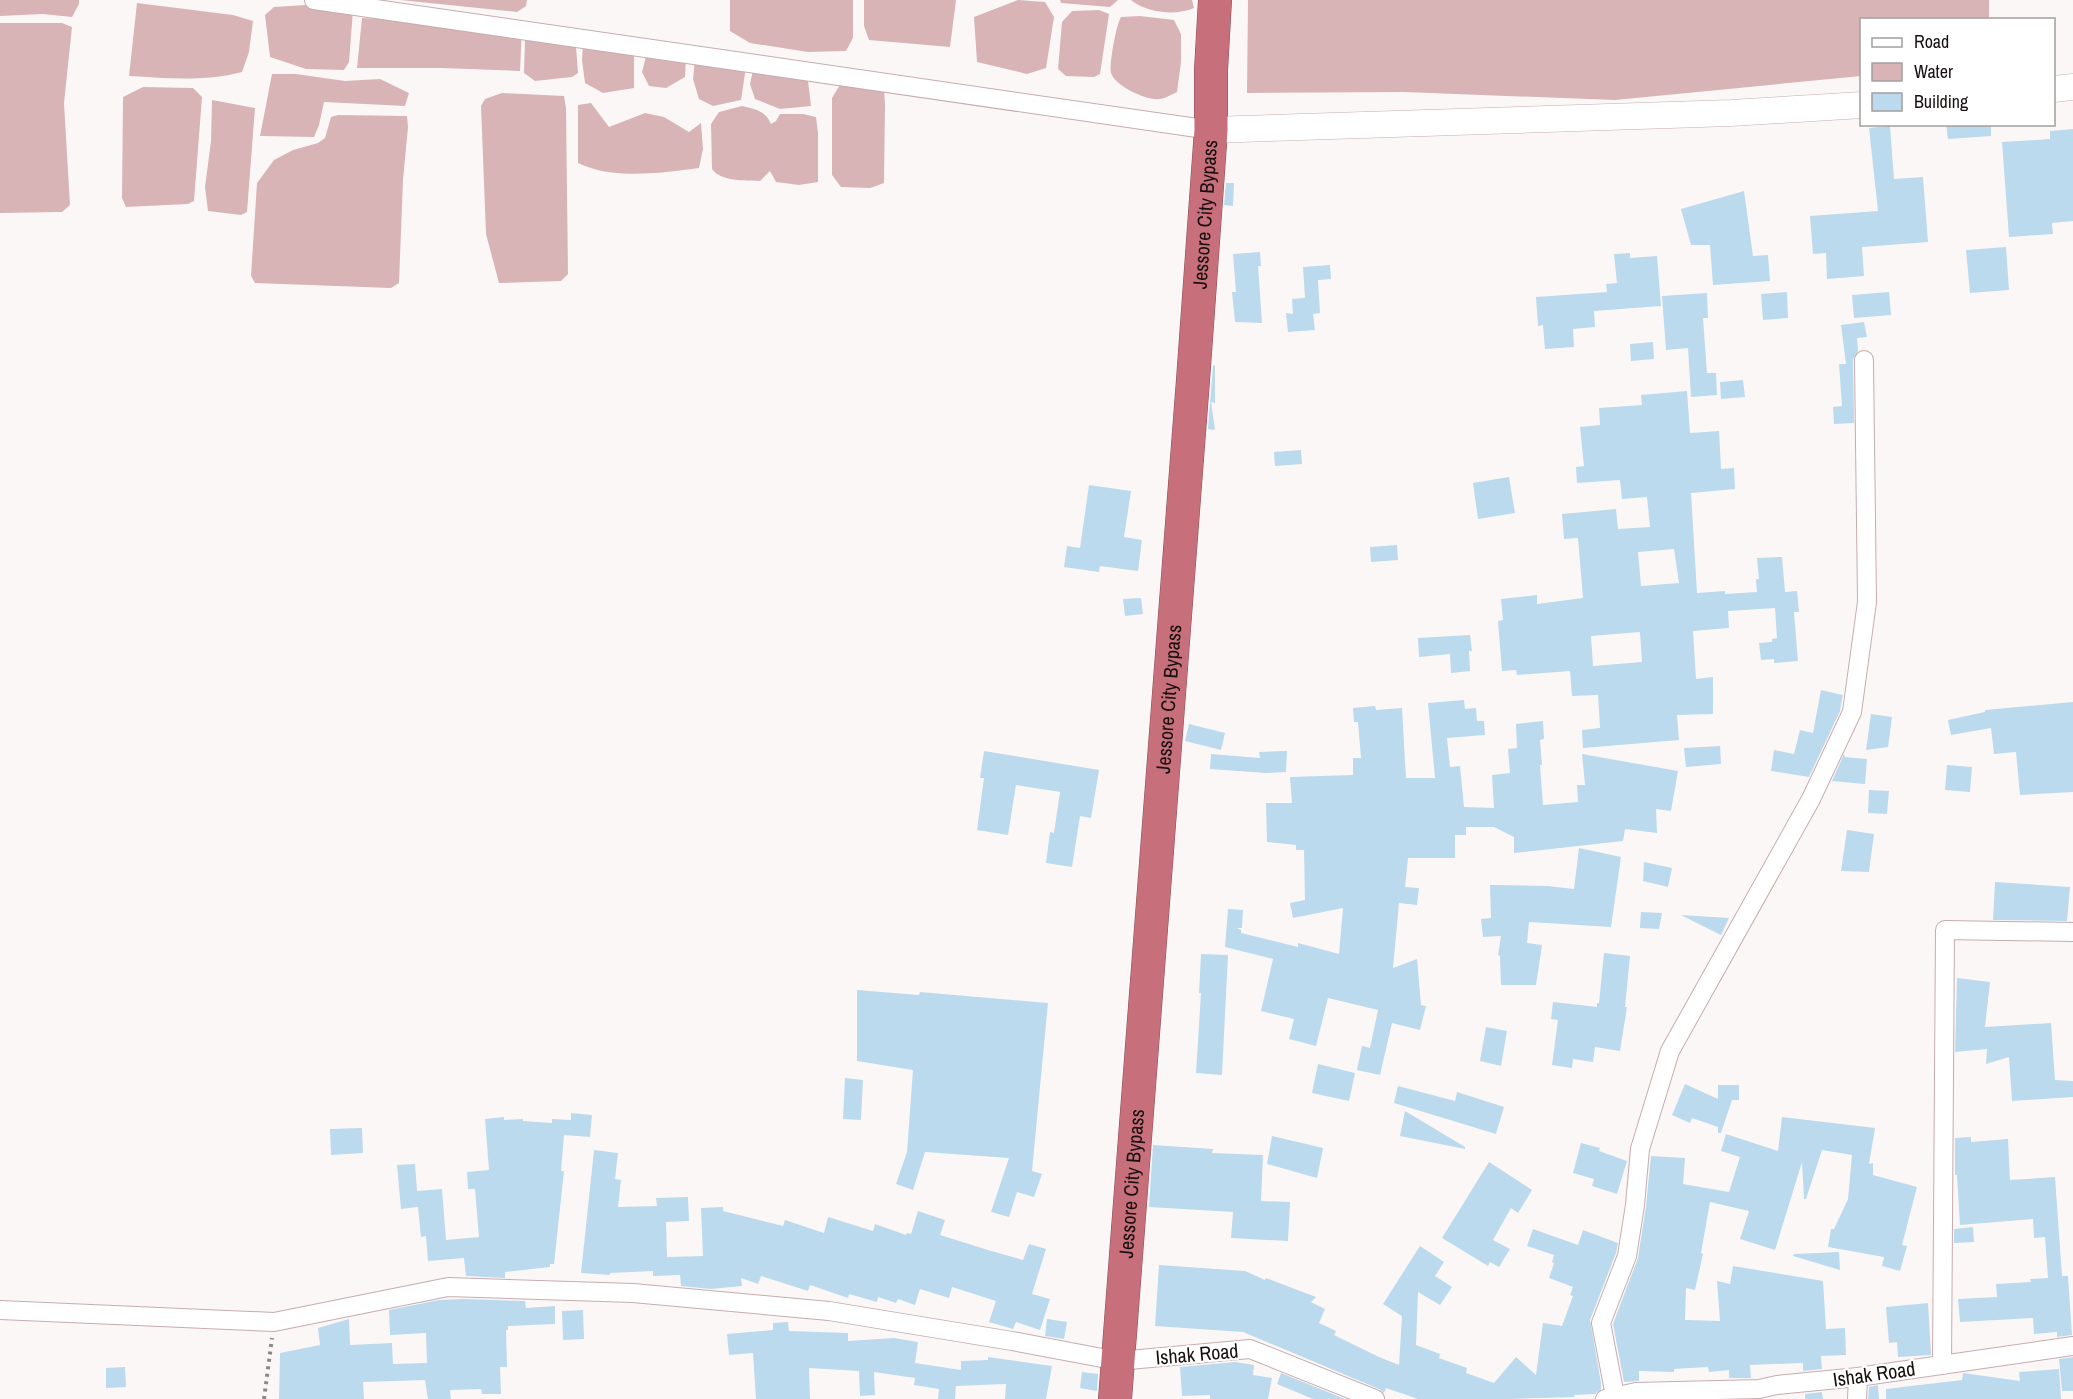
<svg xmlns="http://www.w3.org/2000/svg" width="2073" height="1399" font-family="'Archivo Narrow',sans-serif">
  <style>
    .water { fill: #d8b4b7 }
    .building { fill: #bbdaed; fill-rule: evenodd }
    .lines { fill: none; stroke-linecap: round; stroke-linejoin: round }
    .street-casing { stroke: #c6acae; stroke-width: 20 }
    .secondary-casing { stroke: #c6acae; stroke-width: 27 }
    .highway-casing { stroke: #8a4e56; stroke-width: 34 }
    .path { stroke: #8e8787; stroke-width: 4; stroke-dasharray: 3 4.5; stroke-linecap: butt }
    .street { stroke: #fff; stroke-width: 18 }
    .secondary { stroke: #fff; stroke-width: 26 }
    .highway { stroke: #c7707c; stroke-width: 33 }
    .labels { text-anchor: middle; stroke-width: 4.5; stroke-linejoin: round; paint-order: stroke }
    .street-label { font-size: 20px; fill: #180f10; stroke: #fff }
  </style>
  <rect width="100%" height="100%" fill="#fcf7f7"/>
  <g class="water">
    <path d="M0,0H79V4L72,17L43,14L0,16Z"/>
    <path d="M400,0H527L526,6L517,12Z"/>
    <path d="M730,0H853V38L846,51L808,52L750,43L730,31Z"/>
    <path d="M864,0H956L950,47L869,40L864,26Z"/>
    <path d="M1018,0L1045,2L1054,17L1046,68L1027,74L977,62L974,17Z"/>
    <path d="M1060,0H1118L1110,7L1061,3Z"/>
    <path d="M1131,0H1192L1194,8C1176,16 1147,13 1131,0Z"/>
    <path d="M1248,0H1989V19L1862,20L1861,76L1615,100L1404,92L1247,93Z"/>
    <path d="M137,3L233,15L253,21L249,52L242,72C203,82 168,78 129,76Z"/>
    <path d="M336,3L353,10L349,62L344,70L306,69L270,57L265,15L274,7Z"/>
    <path d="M1099,10L1109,14L1100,74L1094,77L1066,76L1058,69L1062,22L1072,11Z"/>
    <path d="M1140,16L1174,20L1181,34V62L1177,92C1172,94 1165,99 1159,99C1147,101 1115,86 1111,73C1109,65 1116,25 1121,17Z"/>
    <path d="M362,18L510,25L522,28L520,71L442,68H357Z"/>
    <path d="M0,23H62L72,27L64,103L70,205L62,212L0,213Z"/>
    <path d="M535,34L576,47L578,73L572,77L535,81L524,73L525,40Z"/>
    <path d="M583,45L634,47V88L603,93L585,83L582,60Z"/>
    <path d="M648,49L686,58L685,77L666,88L649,86L642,72Z"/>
    <path d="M695,59L746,67L741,100L713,106L699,99L693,79Z"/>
    <path d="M806,64L811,106L780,109L755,99L750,84L754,65Z"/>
    <path d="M272,74H296L345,81L380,79L409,93L405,106L324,102L319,125L314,137L260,136Z"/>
    <path d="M841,83L884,89L885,105L884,183L870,188L841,187L832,175V98Z"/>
    <path d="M143,87L193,88L202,97L194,201L188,204L126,207L122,198L123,97Z"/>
    <path d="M502,93L564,96L566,108L568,274L561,281L499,283L486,234L481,106L485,99Z"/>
    <path d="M212,100L255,108L247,212L241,215L208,211L205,187L211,141Z"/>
    <path d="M591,103L609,127L645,113L664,117L689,132L701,123L703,149L699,168C662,173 612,180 578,163V105Z"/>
    <path d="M742,106C755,109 766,111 771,124L776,121L780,114H803L816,117L818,133V182L799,185L776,182L770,171L760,181C745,180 721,182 712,169L711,124L719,112Z"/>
    <path d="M338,115L407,116L408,127L403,180L399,283L391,288L255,283L251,276L257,183L274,160L293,150L318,143L325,138L331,117Z"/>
  </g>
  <g class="building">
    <path d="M1946,124H1991V136L1948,139Z"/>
    <path d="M1890,126L1894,179L1923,177L1928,242L1862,247L1864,276L1827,279L1826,253L1813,254L1810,216L1878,211L1869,128Z"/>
    <path d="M2073,129V221L2052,223L2053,234L2009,237L2002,142L2050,139V131Z"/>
    <path d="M1226,183H1234L1233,206L1224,205Z"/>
    <path d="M1744,191L1753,256L1768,255L1770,281L1713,285L1710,245H1691L1681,209Z"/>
    <path d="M2006,247L2009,290L1970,293L1966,250Z"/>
    <path d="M1260,252L1261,266H1258L1262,323L1235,322L1232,292H1236L1233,254Z"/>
    <path d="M1630,253V258L1657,256L1661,306L1594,311L1595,327L1573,329L1574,347L1545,349L1543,325L1538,326L1536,297L1607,292L1606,284L1617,283L1614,254Z"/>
    <path d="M1330,265L1331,279L1318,280L1320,313L1313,314L1315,330L1288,332L1286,313L1293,314L1292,299L1305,298L1303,267Z"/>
    <path d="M1787,292L1788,318L1763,320L1761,294Z"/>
    <path d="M1889,292L1891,315L1854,318L1852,295Z"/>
    <path d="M1707,293L1708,318H1703L1707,373H1716L1717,395L1691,397L1688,348L1666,350L1662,296Z"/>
    <path d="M1864,322L1867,337L1857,338L1858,351L1853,360L1854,423L1834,424L1833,407L1842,406L1839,364H1846L1841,325Z"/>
    <path d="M1653,342L1654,359L1631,361L1630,344Z"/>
    <path d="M1215,365V403L1211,402L1215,430L1208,429L1213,366Z"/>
    <path d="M1743,380L1745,397L1721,399L1720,382Z"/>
    <path d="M1687,391L1690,433L1719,431L1721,469L1734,468L1735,489L1691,493L1697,593L1725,591V594L1757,592L1756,579H1759L1757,558L1782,557L1785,592L1797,591L1799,612H1794L1798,661L1774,663V659L1761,660L1759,643L1772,642V639L1777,638L1775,608L1728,611L1729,628L1693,631L1696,679L1713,677V714L1677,715L1679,740L1583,748L1582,730L1600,728L1598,695L1572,696L1570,671L1517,675L1516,670L1502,671L1498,621L1503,620L1501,599L1537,595V604L1583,598L1578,538L1564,539L1562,514L1616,509L1618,529L1650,527L1647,497L1622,499L1620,480L1577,483L1576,467L1584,466L1580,427L1600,425L1599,408L1642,405L1641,395ZM1674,549L1679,583L1641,586L1638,552ZM1640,632L1642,662L1593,666L1591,636Z"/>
    <path d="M1301,450L1302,464L1275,466L1274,452Z"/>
    <path d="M1509,477L1515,513L1478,519L1473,483Z"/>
    <path d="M1089,485L1131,491L1124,537L1142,540L1138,571L1100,566L1099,572L1064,567L1067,546L1080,548Z"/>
    <path d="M1397,545L1398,560L1371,562L1370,547Z"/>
    <path d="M1141,598L1143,614L1125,616L1123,599Z"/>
    <path d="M1470,635L1472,651H1469L1470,671L1451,673L1450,654L1419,657L1418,638Z"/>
    <path d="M1821,690L1843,695L1842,699L1840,711L1809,777L1771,771L1774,750L1794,754L1800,730L1813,733Z"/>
    <path d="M1464,700L1465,709L1476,708L1477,721H1484L1485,735L1447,738L1450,767L1460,766L1464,807L1494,808L1492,775L1510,773L1508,749L1517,748L1516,724L1543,721L1544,739L1540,740L1542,765H1540L1543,805L1578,802L1577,785H1585L1582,754L1678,771L1671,811L1656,809L1657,833L1625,829L1623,841L1514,853V837L1494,827H1466V835H1455V858H1408L1405,887L1419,888L1417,905L1399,903L1393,968L1417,959L1421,1005L1426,1006L1420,1030L1392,1023L1380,1075L1357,1070L1362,1046L1370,1048L1378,1010L1328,998L1316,1046L1289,1039L1294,1019L1261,1011L1273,959L1225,947L1228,909L1243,910L1242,928H1237L1241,930V933L1298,947V943L1339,954L1343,908L1293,918L1290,903L1305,900L1304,850H1296V845L1267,842L1266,803H1292L1290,777L1353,775V758H1361L1358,722H1354L1353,708L1375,706L1376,710L1402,708L1406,778H1435L1428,703Z"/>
    <path d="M2073,702V792L2020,795L2016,752L1994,754L1991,728L1951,735L1948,720L1985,712V710Z"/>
    <path d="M1871,714L1892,717L1888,747L1866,750Z"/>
    <path d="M1189,724L1225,733L1221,750L1185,741Z"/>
    <path d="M1720,746L1721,764L1686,767L1684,748Z"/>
    <path d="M984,751L1099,770L1091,818L1080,816L1072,867L1046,863L1050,832L1054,833L1060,792L1016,785L1008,835L977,830L984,778H980Z"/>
    <path d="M1287,751L1286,772L1266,773L1210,769L1211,754L1260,758L1259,752Z"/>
    <path d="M1844,754L1845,757L1867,759L1865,784L1832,781Z"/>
    <path d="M1947,765L1972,767L1970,792L1945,790Z"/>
    <path d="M1869,790L1889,791L1887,814L1868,813Z"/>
    <path d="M1847,830L1874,834L1869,872L1841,871Z"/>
    <path d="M1579,848L1621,857L1611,927L1529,922L1527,943L1542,945L1536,985H1501L1500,956L1498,955L1501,936L1483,937L1481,919L1491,918L1490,885L1548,886L1574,889Z"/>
    <path d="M1644,862L1672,868L1668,887L1643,881Z"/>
    <path d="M1995,882L2070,887L2067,921L1993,920Z"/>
    <path d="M1641,912L1662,913L1659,929L1640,928Z"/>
    <path d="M1681,915L1729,918L1721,935Z"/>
    <path d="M1604,953L1630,956L1625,1007H1627L1620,1051L1595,1047L1593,1062L1573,1059L1572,1068L1552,1065L1558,1020L1551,1019L1553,1002L1597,1007V1003H1599Z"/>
    <path d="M1201,954L1228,955L1222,1075L1196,1073L1201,993H1199Z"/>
    <path d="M1957,978L1990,982L1985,1027L2051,1023L2055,1080L2073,1081V1097L2012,1101L2009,1057L1986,1064L1987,1049L1955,1052Z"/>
    <path d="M857,990L919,995L920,992L1048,1003L1032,1171L1042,1174L1034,1197L1017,1192L1009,1217L991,1212L1009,1158L925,1152L913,1190L896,1184L907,1152L913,1070L857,1061Z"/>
    <path d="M1486,1027L1507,1031L1501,1066L1480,1061Z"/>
    <path d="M1318,1064L1355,1073L1349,1101L1312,1093Z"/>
    <path d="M845,1078L863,1080L861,1120L843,1119Z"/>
    <path d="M1685,1084L1718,1099V1085H1739V1100H1732L1721,1133H1718V1127L1692,1118L1690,1123L1672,1115Z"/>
    <path d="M1398,1086L1455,1101L1457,1092L1504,1107L1496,1134L1394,1103Z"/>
    <path d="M1405,1111L1465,1147V1149L1400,1136Z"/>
    <path d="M571,1113L592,1115L590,1137L564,1135L561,1171H564L554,1264H550V1267L505,1272V1278L466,1276L464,1258L428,1261L426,1236L421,1237L418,1207L401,1209L397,1165L415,1164L417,1191L442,1189L446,1240L479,1237L475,1189H468L467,1172L489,1170L485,1119L504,1117V1120L523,1119V1121L552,1123V1119L571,1120Z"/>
    <path d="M1782,1117L1875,1128L1869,1164L1873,1163V1175L1917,1187L1902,1245L1907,1246L1900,1271L1882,1266L1884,1257L1828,1247L1831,1229H1834L1848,1199L1852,1155L1822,1150L1806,1199H1804L1802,1162L1775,1250L1740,1239L1749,1211L1710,1202L1701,1253L1703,1254L1695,1290L1686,1288L1685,1320L1720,1321L1717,1281L1730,1284L1733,1266L1823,1281L1826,1329L1845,1328L1846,1355L1821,1356L1822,1369L1803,1371V1363L1750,1365L1751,1378H1729V1370L1709,1372L1708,1367L1674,1369V1372L1639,1371V1381L1624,1382L1613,1324L1638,1258L1646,1206L1651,1156L1685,1158L1683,1184L1729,1192L1740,1157L1721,1151L1726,1134L1778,1151Z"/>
    <path d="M362,1128L363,1153L331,1155L330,1129Z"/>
    <path d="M1272,1136L1323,1148L1317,1178L1267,1164Z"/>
    <path d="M1971,1137V1142L2008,1139L2010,1180L2055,1177L2062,1276H2068L2072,1335L2057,1337V1332L2034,1334L2033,1318L1960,1322L1958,1299L1997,1297L1996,1284L2031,1282L2030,1279L2048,1278L2045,1237L2034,1238L2033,1219L1960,1225L1957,1175H1955V1138Z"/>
    <path d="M1581,1143L1600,1148L1599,1151L1627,1161L1617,1194L1592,1186L1594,1179L1573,1173Z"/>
    <path d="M1153,1145L1213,1149L1212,1153L1263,1155L1261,1201L1290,1202L1288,1241L1231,1238L1233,1212L1149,1207Z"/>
    <path d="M594,1150L618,1153L615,1179L621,1180L618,1207L657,1206L656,1198L688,1197L689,1221L666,1222L667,1257L703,1256L701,1208L723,1207V1211L783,1226L785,1220L824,1233L828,1217L873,1231L875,1224L906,1235L907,1233L911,1234L918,1211L945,1220L940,1235L988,1250L1023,1260L1029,1244L1046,1249L1032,1294L1050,1299L1040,1330L1016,1322L1013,1329L989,1322L996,1301L952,1287L949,1298L920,1289L915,1305L898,1299L896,1303L878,1297L877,1302L849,1294L848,1298L810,1285L808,1291L761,1276L758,1284L741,1278L742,1286L711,1289L681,1286L680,1275L653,1276V1271L610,1273V1275L581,1273Z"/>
    <path d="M1489,1162L1532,1190L1518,1213L1511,1208L1493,1240L1510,1249L1499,1267L1490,1262L1488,1266L1442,1238Z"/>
    <path d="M1973,1227L1974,1242L1954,1243V1229Z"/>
    <path d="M1533,1229L1578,1245L1583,1230L1618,1243L1616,1253L1590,1320L1601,1383V1389L1595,1394L1574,1395L1575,1397L1509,1399H1418L1386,1388L1384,1393L1379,1389L1243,1332L1155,1326L1159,1265L1245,1271L1265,1280L1266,1278L1316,1297L1311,1302L1325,1309L1319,1323L1336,1331L1334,1335L1379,1357L1399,1365L1402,1316L1383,1304L1420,1246L1444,1262L1435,1276L1452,1287L1440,1305L1418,1292L1416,1345L1440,1354L1439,1358L1467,1368L1466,1373L1494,1383L1516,1357L1536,1375L1543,1323L1562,1326L1573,1296L1570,1295L1573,1287L1549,1278L1554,1263L1552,1262L1554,1255L1527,1246Z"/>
    <path d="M1839,1252L1840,1270L1793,1256L1794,1254Z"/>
    <path d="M463,1299L525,1301L526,1308L555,1306V1324L508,1326V1330H506L507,1367H500L501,1394H482L481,1389L450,1390L451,1399H428L425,1380L363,1382L364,1399H279L280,1353L320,1345L318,1328L349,1319L350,1345L392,1343L393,1364L427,1363L426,1333L390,1335L389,1310L439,1300Z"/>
    <path d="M1928,1303L1931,1355L1898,1357L1897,1342L1889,1343L1886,1307Z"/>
    <path d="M583,1310L584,1339L563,1340L562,1311Z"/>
    <path d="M1047,1319L1067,1322L1064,1339L1045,1336Z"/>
    <path d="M788,1322L789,1331L848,1333V1341L894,1338L918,1342L915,1363L961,1370V1361L988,1360V1357L1052,1366L1046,1399H1005L1006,1384L956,1386L955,1399H938L939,1389L914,1385L915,1378L874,1372L875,1395L860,1396L859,1371L809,1368L810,1399H756L753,1353L729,1355L727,1334L773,1330V1323Z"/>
    <path d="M2073,1357V1391H2062L2059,1359Z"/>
    <path d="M1235,1362L1254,1365L1253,1375L1272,1378L1268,1399H1210V1395L1182,1396L1180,1367Z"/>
    <path d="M125,1367L126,1387L106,1388V1368Z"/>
    <path d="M2059,1369L2061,1399H1886V1389L1962,1380L1963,1373L2020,1381L2019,1372Z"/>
    <path d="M1082,1372L1098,1374L1097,1391L1080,1388Z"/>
    <path d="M1281,1373L1345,1399H1313L1277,1384Z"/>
    <path d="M1878,1385L1879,1399H1868L1869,1387Z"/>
    <path d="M1822,1392L1823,1399H1805V1394Z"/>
  </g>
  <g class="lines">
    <defs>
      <g id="street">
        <path d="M314,0L1211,130"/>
        <path d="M0,1310L274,1322L448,1287L633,1293L829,1311L1012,1341L1118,1361L1250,1349L1375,1399"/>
        <path d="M1942,1365L1945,930L2073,932"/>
        <path d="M1615,1396L1601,1323L1627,1256L1635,1205L1640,1149L1670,1051L1811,799L1852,712L1867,602L1864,360"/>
        <path d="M1605,1399L1636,1392L1759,1389L1777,1385L1858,1377L2073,1346"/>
        <path d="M1857,1399L1858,1377"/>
      </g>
      <g id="secondary">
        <path d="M2054,89L2073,87"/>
        <path d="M1211,130L1731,113L1862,105"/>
      </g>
      <g id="highway">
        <path id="s1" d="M1115,1399L1193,380L1211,130V70L1215,0"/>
      </g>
    </defs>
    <use href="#street" class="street-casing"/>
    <use href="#secondary" class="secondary-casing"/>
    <use href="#highway" class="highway-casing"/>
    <path class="path" d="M264,1399L272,1338"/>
    <use href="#street" class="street"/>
    <use href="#secondary" class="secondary"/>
    <use href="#highway" class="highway"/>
  </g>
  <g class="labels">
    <g class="street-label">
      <text dy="7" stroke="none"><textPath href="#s1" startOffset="1188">Jessore City Bypass</textPath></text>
      <text dy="7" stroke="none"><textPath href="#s1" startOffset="702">Jessore City Bypass</textPath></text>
      <text dy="7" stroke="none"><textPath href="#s1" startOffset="216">Jessore City Bypass</textPath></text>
      <text transform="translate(1197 1354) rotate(-5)" y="7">Ishak Road</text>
      <text transform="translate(1874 1374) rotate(-8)" y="7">Ishak Road</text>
    </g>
  </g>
  <rect x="1860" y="18" width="195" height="108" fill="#ffffff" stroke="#a39f9f" stroke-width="1.5"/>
  <rect x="1872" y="38" width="30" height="9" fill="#ffffff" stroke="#a39f9f" stroke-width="1.5"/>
  <text x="1914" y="48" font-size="18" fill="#180f10">Road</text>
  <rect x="1872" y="63" width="30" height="18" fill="#d8b4b7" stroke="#a39f9f" stroke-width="1.5"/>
  <text x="1914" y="78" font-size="18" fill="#180f10">Water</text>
  <rect x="1872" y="93" width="30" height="18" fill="#bbdaed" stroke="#a39f9f" stroke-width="1.5"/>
  <text x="1914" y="108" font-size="18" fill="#180f10">Building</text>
</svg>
